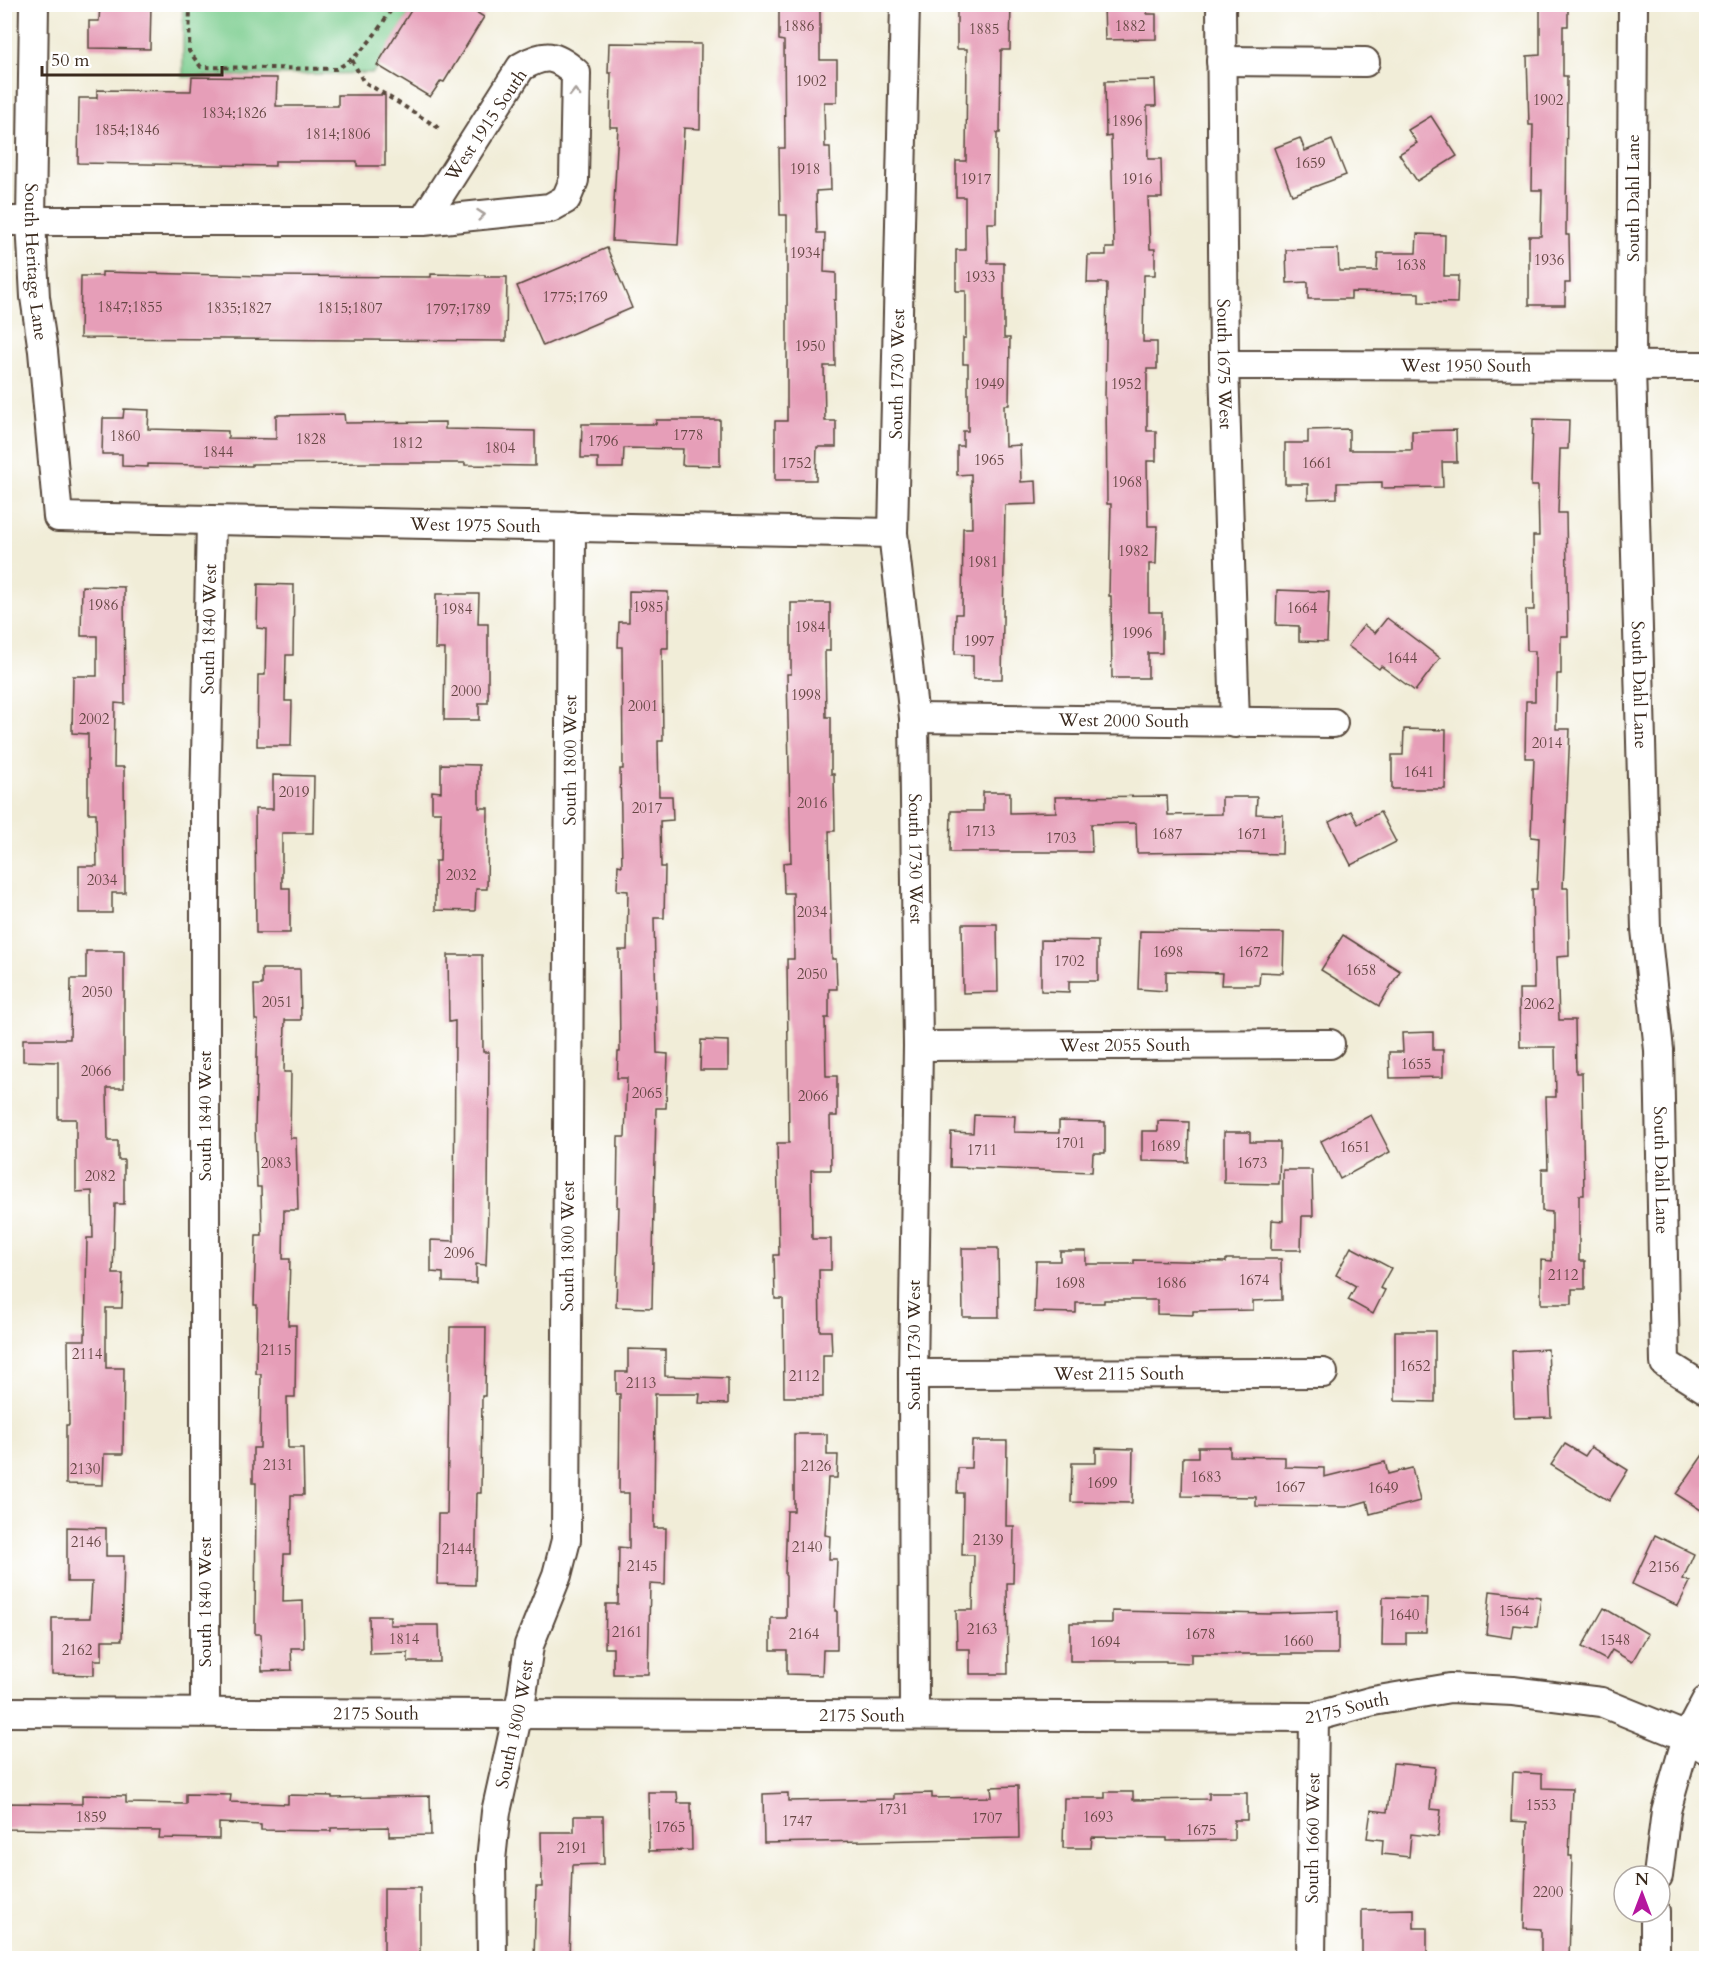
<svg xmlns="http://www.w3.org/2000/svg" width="1711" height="1963" font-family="Cardo,serif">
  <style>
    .green { fill: #7ccd8f; stroke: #5c7c56; stroke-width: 1.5 }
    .building { fill: #e69eb8 }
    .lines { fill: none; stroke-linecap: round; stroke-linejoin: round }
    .street-casing { stroke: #56473a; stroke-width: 32 }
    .path { stroke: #56473a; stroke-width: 4; stroke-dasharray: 4.5 4.5; stroke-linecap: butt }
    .street { stroke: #fff; stroke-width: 28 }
    .oneway { stroke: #a79f9a }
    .labels { text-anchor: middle; stroke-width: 4.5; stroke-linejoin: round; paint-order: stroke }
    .number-label { font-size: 15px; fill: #664744 }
    .street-label { font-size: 18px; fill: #3b2a1e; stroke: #fff }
  </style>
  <rect width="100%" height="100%" fill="#fff"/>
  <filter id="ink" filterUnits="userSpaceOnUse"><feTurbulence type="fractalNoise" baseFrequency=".0167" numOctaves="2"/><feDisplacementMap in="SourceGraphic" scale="12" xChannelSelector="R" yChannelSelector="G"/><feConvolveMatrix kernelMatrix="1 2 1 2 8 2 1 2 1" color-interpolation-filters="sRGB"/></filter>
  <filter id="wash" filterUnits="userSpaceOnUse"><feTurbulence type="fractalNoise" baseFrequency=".008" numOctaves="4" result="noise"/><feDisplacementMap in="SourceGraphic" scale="24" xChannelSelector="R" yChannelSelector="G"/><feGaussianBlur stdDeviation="1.35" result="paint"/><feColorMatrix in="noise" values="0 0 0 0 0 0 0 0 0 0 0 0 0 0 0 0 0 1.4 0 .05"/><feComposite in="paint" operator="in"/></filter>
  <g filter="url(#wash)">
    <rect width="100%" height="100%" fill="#f1edd8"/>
    <path class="green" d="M183,5H415L373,73L183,77Z"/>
    <g id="blocks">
      <g class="building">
        <path d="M100,4H151L150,49L89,48V21H99Z"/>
        <path d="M415,4H463L484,17L444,82L441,81L430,97L377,65Z"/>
        <path d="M779,4H820V60H837V102H824L825,147H830L831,190L816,191L817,233H825L824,272L836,273V300H834L835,366H824L825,421H836V447H817L816,480H775V421H787V215H780L779,148H785L784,41L779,40Z"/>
        <path d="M975,4H1011L1010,50H1001L1000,133H997L996,223H987L988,263H1004V338H1010L1009,405H1004L1005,446L1020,445L1021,482L1036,481L1037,504L1005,505L1002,679H973V655L955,654L956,614H962L963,528H972L971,474L957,475V446H963V431H968V364H963V338H966V291H956V250H965V197H956V161H966L967,49H957V9H975Z"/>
        <path d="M1104,4H1147V14H1156V39L1105,40Z"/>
        <path d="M1540,4H1568V26H1563V76H1567L1566,235H1569L1570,283H1565V305H1529V236H1541L1542,190H1532L1533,125H1529L1527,56L1540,55Z"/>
        <path d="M609,43L701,44L700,129L684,128L678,245L612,241L618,127H610L611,73H608Z"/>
        <path d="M192,77L277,78L276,106H338V95H385V166H357V161H275V166L78,163L79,98H97V90L191,91Z"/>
        <path d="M1155,80L1156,106H1147L1148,159H1161L1162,198H1148L1150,249H1155V275H1144L1143,342H1157V369H1147V431H1156V461H1147L1148,526H1157L1156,564H1149V612H1162V653H1148V678H1112L1111,596H1109L1111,504H1107L1106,398H1105L1107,283H1087L1088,255H1106V248H1114L1111,136L1106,137L1105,81Z"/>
        <path d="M1431,116L1457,156L1417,181L1399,154L1417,143L1408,130Z"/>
        <path d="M1300,138L1305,151L1332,140L1346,175L1292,195L1274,148Z"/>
        <path d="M1417,234L1445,235L1444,276H1458L1457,303L1419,302V293L1351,292V299H1308V282L1287,283L1286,250L1338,249L1339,271H1377L1378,253H1416Z"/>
        <path d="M607,248L632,308L543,346L517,286Z"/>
        <path d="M102,272L266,276L431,277V274L485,275V277H507L506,341L80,338L81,276H102Z"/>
        <path d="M124,409L149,410L148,429L228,431V438L276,439V415L344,414L345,423L445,422V429L535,431V466L465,465V463H368L252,464V466L148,464V467L122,466V454H102L103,418H123Z"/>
        <path d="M1533,419L1569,420L1568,449H1560L1558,513H1566L1568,636H1561V674H1557L1556,729H1570L1563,888H1568L1569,956L1557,957L1559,1020H1575L1576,1073H1582L1584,1195H1579V1261H1585V1289H1572V1304H1541V1260L1552,1261V1212L1542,1211V1169H1548L1546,1097H1556L1555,1047H1520L1519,989H1534L1532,889H1537L1539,838L1531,837L1534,758H1525L1526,701H1535V651H1527L1526,610H1534L1533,536H1539L1538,486H1531Z"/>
        <path d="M656,420H720V466L682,465L683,449L624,448L623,468H598V458H581L582,424H656Z"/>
        <path d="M1349,429V450H1412V431L1456,430L1457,462H1442L1443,487L1382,488V482L1337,483V498L1308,499V484H1285V443H1308V430Z"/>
        <path d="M258,584L294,585L293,655H286L285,701H292L291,746H257L258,675H265L266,629L257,628Z"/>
        <path d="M82,586L124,587L125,704L115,703L114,767H124L125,893H112V913H79V866H97L96,813H88V734L72,733L73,676H97V636H81Z"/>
        <path d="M1277,590L1329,592L1327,642L1299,641V626L1276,625Z"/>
        <path d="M629,591L668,592V648H662L663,741H658L659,796H672L673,820L660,821L661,867H665L664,918H654L657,1053L668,1054L666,1108H656L652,1308L616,1307L619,1207H617L618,1137H625L627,1078H617L618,1052H620L619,950H627L628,891L617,890L618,865L622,866L620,769H623L622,647H618L619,622H629Z"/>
        <path d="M436,594H479L478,624H488V703H479V720H444L445,649H435Z"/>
        <path d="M791,603H830V651H825L826,717H831V774H834L835,831H829L832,959H836L837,989H829V1018H825L826,1076H837V1116H830L831,1170H811L812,1239H831V1270H819L820,1331H831L832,1355H823V1397H784L783,1299H775L774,1255H779L777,1143H789L787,959H794L793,893H784L783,863L791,862L787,674H791Z"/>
        <path d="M1387,618L1440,658L1415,691L1381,666L1379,669L1348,646L1364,625L1375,633Z"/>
        <path d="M1404,729L1446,730L1445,789H1392V755H1403Z"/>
        <path d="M441,764L479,765V808H488L487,889H476L475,911L435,910V861H440L441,812H432V791L441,792Z"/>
        <path d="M273,775L314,776L313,833H282V888H290V933H256L255,809H273Z"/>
        <path d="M983,792H1010V813L1056,812L1055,797L1167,796L1168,815L1222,814V797H1257L1256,814L1283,815L1282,854L1203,852L1137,853L1136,823L1091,824L1092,852H950L951,811H983Z"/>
        <path d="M1351,811L1358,824L1380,812L1396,842L1351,865L1329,822Z"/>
        <path d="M962,924H997L998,992L963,993Z"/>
        <path d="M1140,931L1284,933L1283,973L1260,972L1259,985H1221L1222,973L1166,971V991L1138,989Z"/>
        <path d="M1343,935L1400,971L1379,1006L1321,970Z"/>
        <path d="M1041,940L1098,941V981H1069V992L1041,991Z"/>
        <path d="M86,951H124V1088H107L108,1141H118V1160H124V1204H115L113,1274H123L122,1308H106V1368H124L123,1454H104L103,1485L66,1484V1425H69L68,1340H85L87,1238H93L92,1191L76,1192V1119H58V1062L23,1061V1039H70L71,979H86Z"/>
        <path d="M448,955H482L483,1052H489L488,1209L486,1265L476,1264V1283L443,1282V1273L431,1272V1240L454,1241L455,1021L449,1022Z"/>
        <path d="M262,969H300L301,1020H285L284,1072H291L290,1138H296L298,1210H284L283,1259H290L288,1325H296L295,1397H287L288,1448H303L304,1495H291L290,1554H284L283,1602L303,1601L304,1648H291L292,1670L262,1671L261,1634H255L256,1483H253V1448H260L261,1374H256L257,1305H254L256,1235H262L261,1187H257L255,1127L258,1020H255L254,985H262Z"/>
        <path d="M1433,1032V1050H1443V1077L1390,1078L1389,1052H1403L1402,1033Z"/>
        <path d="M701,1040L728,1041V1070H700Z"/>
        <path d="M974,1115L1015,1116L1014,1132L1059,1133V1121L1105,1122V1153H1093L1092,1172L950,1167L951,1132L973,1133Z"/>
        <path d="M1371,1115L1390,1152L1340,1179L1321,1141Z"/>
        <path d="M1158,1121L1189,1122L1188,1162L1142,1161V1131H1158Z"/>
        <path d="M1224,1132H1250V1142H1280L1279,1184L1224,1183Z"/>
        <path d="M1283,1170H1312L1313,1216H1302L1301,1250H1271L1272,1220L1283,1221Z"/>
        <path d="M1351,1247L1391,1268L1380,1288L1385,1290L1373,1314L1348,1300L1356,1286L1336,1275Z"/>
        <path d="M962,1248H998L999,1317H963Z"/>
        <path d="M1060,1251H1086V1264H1134V1260L1226,1262V1259H1281L1282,1300L1253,1301V1310L1193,1311V1315L1157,1314V1300H1104V1303H1076V1313L1034,1312L1036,1261H1060Z"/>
        <path d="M450,1327H486L485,1396H482L481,1493H477L475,1585L437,1584L438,1514H447Z"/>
        <path d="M1395,1331H1435V1402L1395,1401Z"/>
        <path d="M628,1349L665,1350V1376L728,1378V1404L699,1403L700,1394H655L654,1528H666L665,1585L650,1584L648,1674H613V1648H605L606,1604H618L619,1547L629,1548V1493H619L620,1394H616V1372H628Z"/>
        <path d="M1548,1349L1551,1417L1514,1418L1512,1351Z"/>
        <path d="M794,1434H827V1455H838L837,1478H828L825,1535L830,1536L829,1559H837L835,1611H837V1650H823L822,1675L787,1674V1650H771V1618H786V1576L785,1575L787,1511H794Z"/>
        <path d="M972,1441H1007L1006,1526H1014L1013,1583H1007L1008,1674H970V1649H957L956,1610H973L974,1555H962L963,1493H957L958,1468H971Z"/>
        <path d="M1565,1444L1585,1456L1591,1447L1628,1470L1609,1501L1551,1465Z"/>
        <path d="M1198,1447H1230V1456L1285,1457V1467L1324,1468V1477L1385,1462L1388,1474L1412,1468L1420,1501L1370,1514L1367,1501L1346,1507L1256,1506V1497L1182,1496L1183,1457H1198Z"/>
        <path d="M1096,1448L1133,1449L1132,1503L1071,1502L1072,1463H1096Z"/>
        <path d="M1707,1449V1514L1676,1494Z"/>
        <path d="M67,1527L106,1528V1556H124L122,1640H102V1660H94V1675L52,1674V1618H90L92,1582H67Z"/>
        <path d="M1655,1535L1694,1554L1683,1579L1690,1582L1678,1606L1632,1584Z"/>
        <path d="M1490,1591L1541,1597L1537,1627L1513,1625L1511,1638L1486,1634Z"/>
        <path d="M1383,1597L1427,1598L1426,1632H1406V1645H1382Z"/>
        <path d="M1604,1608L1648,1634L1632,1662L1612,1650L1606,1660L1582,1647Z"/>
        <path d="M1112,1611L1271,1614V1613L1338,1611V1654H1191V1663L1166,1662V1661H1070V1623H1112Z"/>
        <path d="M369,1616H390V1625H439L440,1662H408V1653L370,1654Z"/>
        <path d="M1393,1763L1435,1767L1430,1809L1441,1810L1438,1837L1411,1834L1409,1857L1382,1854L1383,1840L1367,1838L1371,1810L1387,1812Z"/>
        <path d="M1513,1772L1542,1774V1788L1572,1789L1569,1856H1572L1569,1959H1541V1929L1524,1928L1527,1822L1511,1821Z"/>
        <path d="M1018,1786L1019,1838L764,1843L763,1794L788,1793V1801L894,1799V1794L932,1793V1798L992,1797L991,1787Z"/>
        <path d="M648,1792H677L678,1803H691L692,1850L649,1851Z"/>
        <path d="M1105,1792H1133V1800L1209,1799V1793H1247V1820H1234V1840L1167,1841V1838L1092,1837L1091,1848H1063L1064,1798H1105Z"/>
        <path d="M186,1794L231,1795L230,1802L288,1804V1795L332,1796V1798L430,1796L431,1835L389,1836V1827L331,1828V1831L261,1830V1825L219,1823V1839L159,1838L160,1831L4,1829V1803L82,1804V1795L126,1796V1803L186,1804Z"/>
        <path d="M574,1816H603L604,1864L572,1865L569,1959H534L536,1887H542L541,1832H574Z"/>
        <rect x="384" y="1888" width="36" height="71"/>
        <path d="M1414,1909V1928H1427V1953L1412,1954V1959H1362V1910Z"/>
      </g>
    </g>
  </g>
  <g filter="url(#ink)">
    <use href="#blocks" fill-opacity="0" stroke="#56473a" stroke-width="1.5"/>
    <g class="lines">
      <defs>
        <g id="street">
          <path id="s1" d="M34,4L31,221L35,297L43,351L58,517L893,533"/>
          <path id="s2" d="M905,4L893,533L914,718L918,1046L913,1374L914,1715"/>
          <path id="s3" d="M1221,4L1224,365L1235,723"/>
          <path id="s4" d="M1633,4L1631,367L1646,929L1659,1050L1665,1363L1706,1389"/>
          <path d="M1221,61L1365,62"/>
          <path d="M4,221H423L550,208L566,199L574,180L576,73C555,54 545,53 521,67L423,221"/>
          <path id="s5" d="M1224,365L1706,366"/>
          <path id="s6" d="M914,718L1333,723"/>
          <path id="s7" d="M918,1046L1330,1044"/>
          <path id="s8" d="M913,1374L1323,1373"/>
          <path id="s9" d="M205,1711V805L211,521"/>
          <path id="s10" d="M4,1712L1314,1717L1373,1701L1450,1688L1513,1691L1601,1702L1687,1737L1706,1749"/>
          <path d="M1658,1876L1666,1811L1687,1737L1706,1701"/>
          <path id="s11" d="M492,1958L491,1860L496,1812L522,1695L529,1645L557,1575L566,1540L571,526"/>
          <path id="s12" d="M1311,1958L1314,1717"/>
          <path d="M1655,1958V1912"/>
        </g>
      </defs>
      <use href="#street" class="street-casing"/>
      <g class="path">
        <path d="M190,4L189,51L201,67L336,69C365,54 377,31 395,4"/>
        <path d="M352,60L363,81L439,128"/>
      </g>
      <use href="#street" class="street"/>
    </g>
    <defs><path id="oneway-chevron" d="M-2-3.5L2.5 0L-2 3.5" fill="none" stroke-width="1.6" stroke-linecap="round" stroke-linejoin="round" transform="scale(1.5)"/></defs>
    <g class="oneway">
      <use href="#oneway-chevron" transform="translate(575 93) rotate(-89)"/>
      <use href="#oneway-chevron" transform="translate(481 215) rotate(-6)"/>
    </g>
  </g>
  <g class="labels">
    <g class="number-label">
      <text x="799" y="31">1886</text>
      <text x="1130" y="31">1882</text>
      <text x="984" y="34">1885</text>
      <text x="811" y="86">1902</text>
      <text x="1548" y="105">1902</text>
      <text x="234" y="118">1834;1826</text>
      <text x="1127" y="126">1896</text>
      <text x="127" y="135">1854;1846</text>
      <text x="338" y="139">1814;1806</text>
      <text x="1310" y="168">1659</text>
      <text x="805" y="174">1918</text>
      <text x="976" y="184">1917</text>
      <text x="1137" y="184">1916</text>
      <text x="805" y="258">1934</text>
      <text x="1549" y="265">1936</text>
      <text x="1411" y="270">1638</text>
      <text x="980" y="282">1933</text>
      <text x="575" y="302">1775;1769</text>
      <text x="130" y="312">1847;1855</text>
      <text x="239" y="313">1835;1827</text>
      <text x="350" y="313">1815;1807</text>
      <text x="458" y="314">1797;1789</text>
      <text x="810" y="351">1950</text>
      <text x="989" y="389">1949</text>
      <text x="1126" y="389">1952</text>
      <text x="688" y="440">1778</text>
      <text x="125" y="441">1860</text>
      <text x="311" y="444">1828</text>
      <text x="603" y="446">1796</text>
      <text x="407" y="448">1812</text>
      <text x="500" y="453">1804</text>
      <text x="218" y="457">1844</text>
      <text x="989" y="465">1965</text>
      <text x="796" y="468">1752</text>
      <text x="1317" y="468">1661</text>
      <text x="1127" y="487">1968</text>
      <text x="1133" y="556">1982</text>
      <text x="983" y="567">1981</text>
      <text x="103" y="610">1986</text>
      <text x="648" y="612">1985</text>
      <text x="1302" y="613">1664</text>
      <text x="457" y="614">1984</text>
      <text x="810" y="632">1984</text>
      <text x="1137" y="638">1996</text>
      <text x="979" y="646">1997</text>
      <text x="1402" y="663">1644</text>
      <text x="466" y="696">2000</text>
      <text x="806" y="700">1998</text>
      <text x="643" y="711">2001</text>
      <text x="94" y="724">2002</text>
      <text x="1547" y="748">2014</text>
      <text x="1419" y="777">1641</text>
      <text x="294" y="797">2019</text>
      <text x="812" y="808">2016</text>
      <text x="647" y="813">2017</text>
      <text x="980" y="836">1713</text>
      <text x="1167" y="839">1687</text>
      <text x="1252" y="839">1671</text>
      <text x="1061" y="843">1703</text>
      <text x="461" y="880">2032</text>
      <text x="102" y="885">2034</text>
      <text x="812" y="917">2034</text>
      <text x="1168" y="957">1698</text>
      <text x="1253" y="957">1672</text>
      <text x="1069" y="966">1702</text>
      <text x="1361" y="975">1658</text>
      <text x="812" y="979">2050</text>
      <text x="97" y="997">2050</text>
      <text x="277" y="1007">2051</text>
      <text x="1539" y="1009">2062</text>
      <text x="1416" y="1069">1655</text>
      <text x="96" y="1076">2066</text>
      <text x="647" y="1098">2065</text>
      <text x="813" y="1101">2066</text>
      <text x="1070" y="1148">1701</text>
      <text x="1165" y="1151">1689</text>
      <text x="1355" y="1152">1651</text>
      <text x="982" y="1155">1711</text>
      <text x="276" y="1168">2083</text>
      <text x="1252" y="1168">1673</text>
      <text x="100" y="1181">2082</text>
      <text x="459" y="1258">2096</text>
      <text x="1563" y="1280">2112</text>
      <text x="1254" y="1285">1674</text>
      <text x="1070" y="1288">1698</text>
      <text x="1171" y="1288">1686</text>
      <text x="276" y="1355">2115</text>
      <text x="87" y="1359">2114</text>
      <text x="1415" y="1371">1652</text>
      <text x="804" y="1381">2112</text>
      <text x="641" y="1388">2113</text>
      <text x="278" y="1470">2131</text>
      <text x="816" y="1471">2126</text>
      <text x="85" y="1474">2130</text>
      <text x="1206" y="1482">1683</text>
      <text x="1102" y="1488">1699</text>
      <text x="1290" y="1492">1667</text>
      <text x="1383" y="1493">1649</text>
      <text x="988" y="1545">2139</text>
      <text x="86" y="1547">2146</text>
      <text x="807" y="1552">2140</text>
      <text x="457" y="1554">2144</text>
      <text x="642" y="1571">2145</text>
      <text x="1664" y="1572">2156</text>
      <text x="1514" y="1616">1564</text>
      <text x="1404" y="1620">1640</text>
      <text x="982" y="1634">2163</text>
      <text x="627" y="1637">2161</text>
      <text x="804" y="1639">2164</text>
      <text x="1200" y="1639">1678</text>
      <text x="404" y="1644">1814</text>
      <text x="1615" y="1645">1548</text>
      <text x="1298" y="1646">1660</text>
      <text x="1105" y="1647">1694</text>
      <text x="77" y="1655">2162</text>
      <text x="1541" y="1810">1553</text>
      <text x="893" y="1814">1731</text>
      <text x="91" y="1822">1859</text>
      <text x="1098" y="1822">1693</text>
      <text x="987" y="1823">1707</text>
      <text x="797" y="1826">1747</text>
      <text x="670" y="1832">1765</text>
      <text x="1201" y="1835">1675</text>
      <text x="572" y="1853">2191</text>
      <text x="1548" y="1897">2200</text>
    </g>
    <g class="street-label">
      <text transform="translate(486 125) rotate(-56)" y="6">West 1915 South</text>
      <text transform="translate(1633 198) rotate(-90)" y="6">South Dahl Lane</text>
      <text dy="6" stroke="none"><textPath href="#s1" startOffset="258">South Heritage Lane</textPath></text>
      <text dy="6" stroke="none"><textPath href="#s3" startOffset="360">South 1675 West</textPath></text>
      <text dy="6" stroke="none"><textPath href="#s5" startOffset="242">West 1950 South</textPath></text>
      <text transform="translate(897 374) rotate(-89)" y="6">South 1730 West</text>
      <text dy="6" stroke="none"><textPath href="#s1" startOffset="932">West 1975 South</textPath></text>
      <text dy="6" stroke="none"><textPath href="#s9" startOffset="1082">South 1840 West</textPath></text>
      <text dy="6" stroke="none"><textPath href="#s4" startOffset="681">South Dahl Lane</textPath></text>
      <text dy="6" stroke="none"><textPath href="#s6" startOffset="210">West 2000 South</textPath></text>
      <text dy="6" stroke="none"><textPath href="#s11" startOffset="1208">South 1800 West</textPath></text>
      <text dy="6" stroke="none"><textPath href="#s2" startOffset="856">South 1730 West</textPath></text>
      <text dy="6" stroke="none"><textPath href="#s7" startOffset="207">West 2055 South</textPath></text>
      <text transform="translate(205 1116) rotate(-90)" y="6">South 1840 West</text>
      <text dy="6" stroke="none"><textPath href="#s4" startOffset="1167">South Dahl Lane</textPath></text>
      <text dy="6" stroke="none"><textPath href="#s11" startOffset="722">South 1800 West</textPath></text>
      <text transform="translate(914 1345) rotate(-90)" y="6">South 1730 West</text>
      <text dy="6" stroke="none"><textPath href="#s8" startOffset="206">West 2115 South</textPath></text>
      <text transform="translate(205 1602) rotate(-90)" y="6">South 1840 West</text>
      <text dy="6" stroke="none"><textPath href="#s10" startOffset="1344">2175 South</textPath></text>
      <text dy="6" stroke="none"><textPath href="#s10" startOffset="372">2175 South</textPath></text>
      <text dy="6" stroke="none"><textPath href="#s10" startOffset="858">2175 South</textPath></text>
      <text dy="6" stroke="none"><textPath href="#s11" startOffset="236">South 1800 West</textPath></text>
      <text dy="6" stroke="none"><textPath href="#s12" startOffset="120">South 1660 West</textPath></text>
    </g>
  </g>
  <rect width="1711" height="1963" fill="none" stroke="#fff" stroke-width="24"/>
  <g transform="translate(1642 1894)"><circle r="28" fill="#ffffff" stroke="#b1aaa5" stroke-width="1.5"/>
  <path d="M0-4.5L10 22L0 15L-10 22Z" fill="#b5179e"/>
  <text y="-9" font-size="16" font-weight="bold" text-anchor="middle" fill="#3b2a1e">N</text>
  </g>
  <path d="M42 66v9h180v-9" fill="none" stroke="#3b2a1e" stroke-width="3"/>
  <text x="51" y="66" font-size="18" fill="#3b2a1e" stroke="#ffffff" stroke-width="4.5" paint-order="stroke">50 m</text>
</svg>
